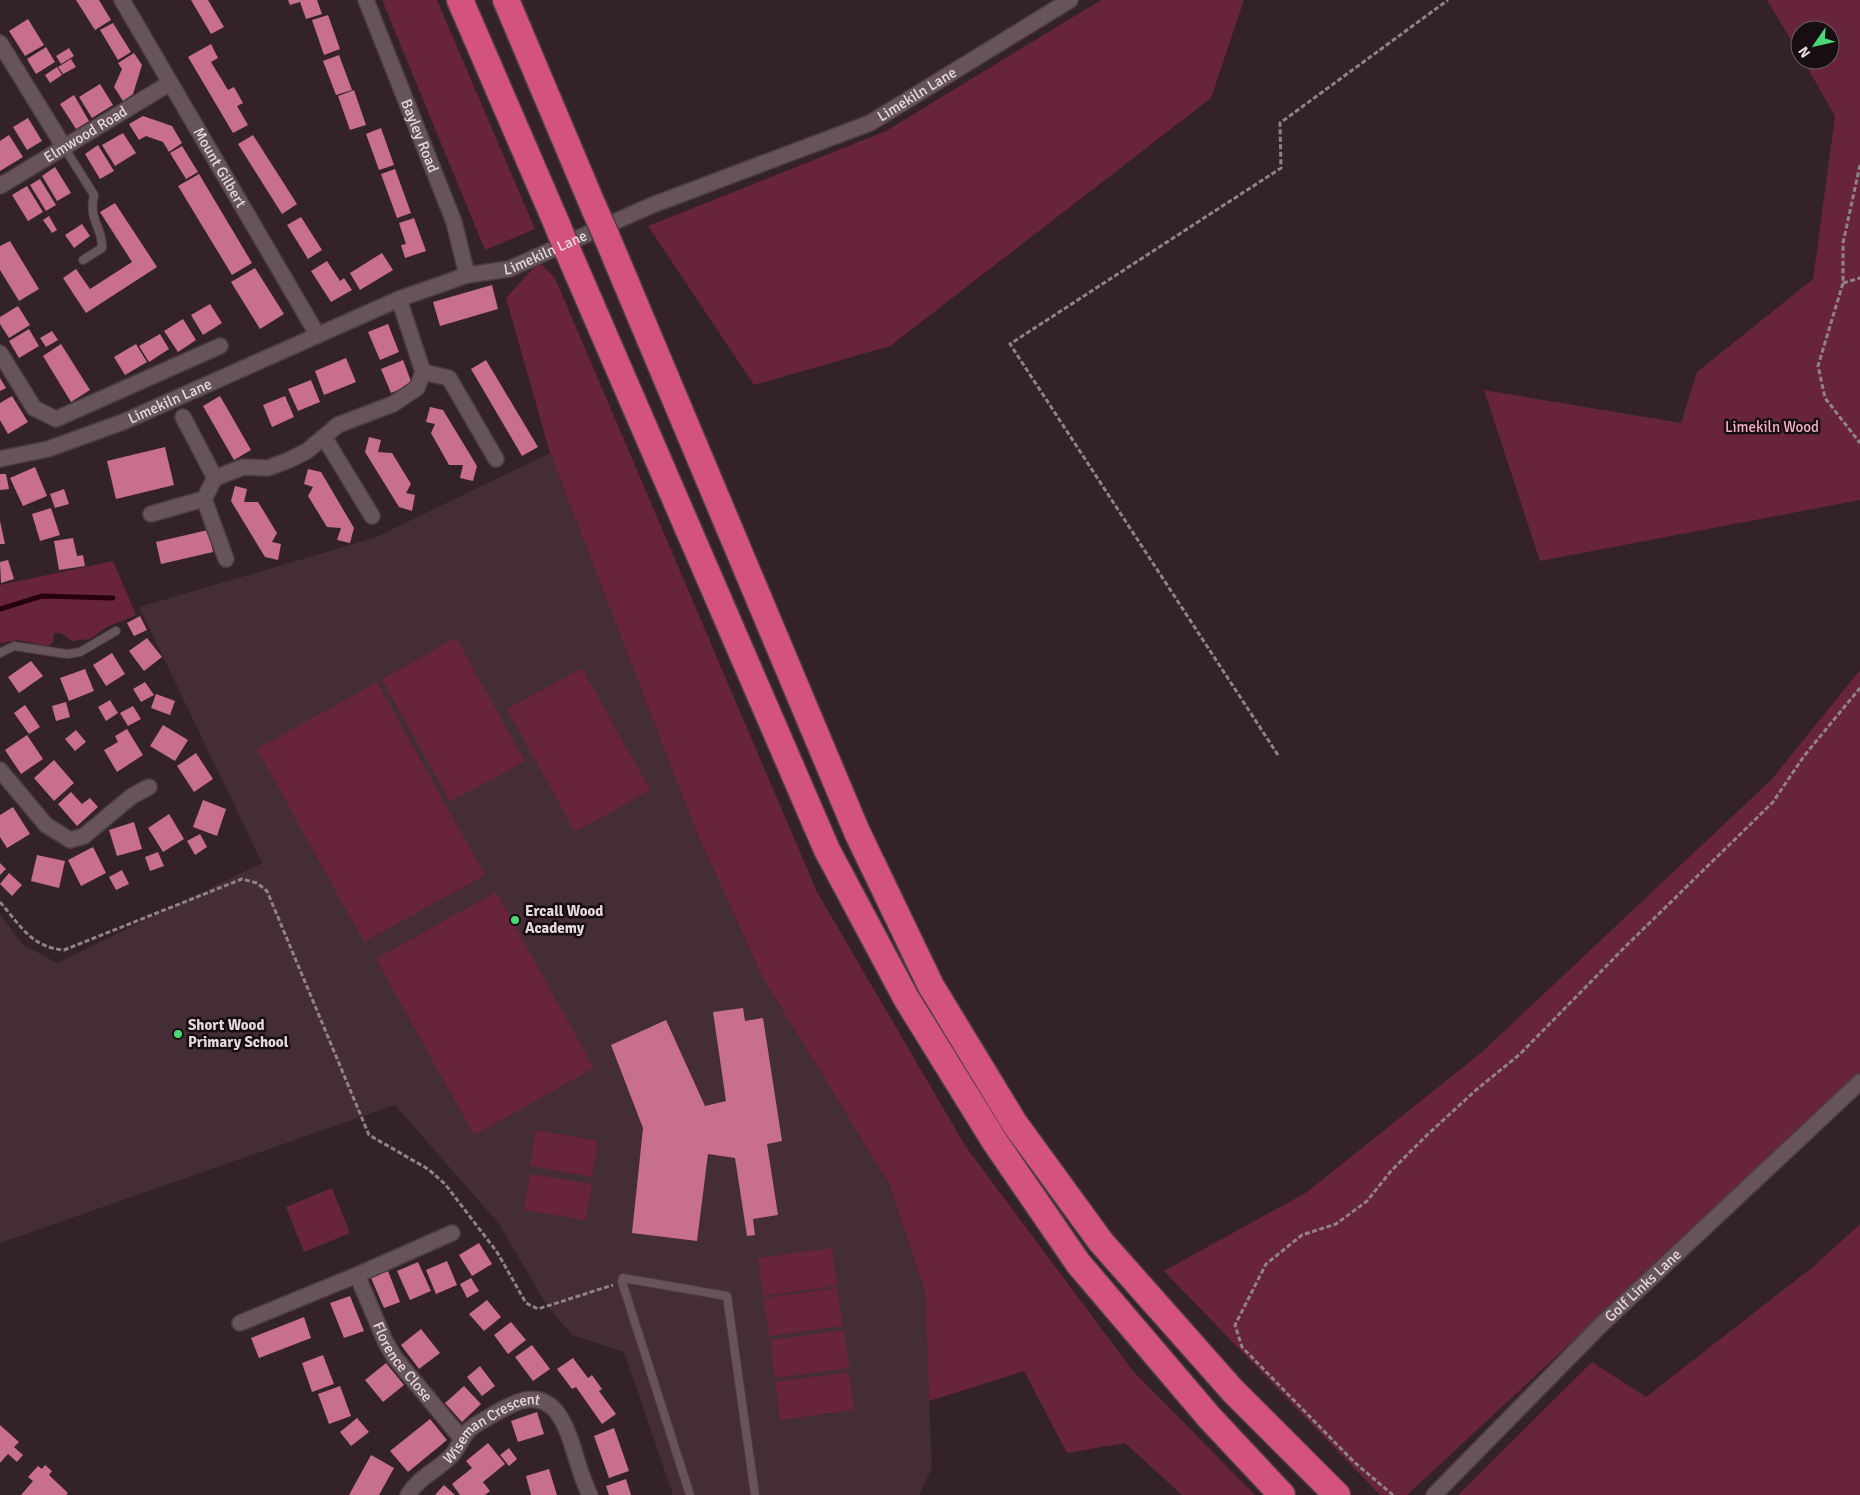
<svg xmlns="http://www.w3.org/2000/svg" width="1860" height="1495" font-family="Signika,sans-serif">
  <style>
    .built { fill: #442d34 }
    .green { fill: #67243c }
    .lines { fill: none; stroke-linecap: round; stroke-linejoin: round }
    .stream { stroke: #27000f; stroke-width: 5 }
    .building { fill: #c86f8b }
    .lane-casing { stroke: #4b3d41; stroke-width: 10 }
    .street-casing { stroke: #4b3d41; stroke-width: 18 }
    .highway-casing { stroke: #4b3d41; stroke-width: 29 }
    .path { stroke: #918286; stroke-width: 3; stroke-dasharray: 5 2.5; stroke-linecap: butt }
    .lane { stroke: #675459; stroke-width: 8 }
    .street { stroke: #675459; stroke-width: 15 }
    .highway { stroke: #d35280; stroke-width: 26 }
    .highway-bridge-casing { stroke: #4b3d41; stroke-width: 29; stroke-linecap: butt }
    .highway-bridge { stroke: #d35280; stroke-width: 26 }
    .poi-dot { fill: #49d778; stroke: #160e10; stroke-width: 2 }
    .labels { text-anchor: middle; stroke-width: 5; stroke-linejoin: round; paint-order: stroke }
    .street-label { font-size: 15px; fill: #e5d9dc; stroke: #160e10 }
    .park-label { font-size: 15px; fill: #f7afc3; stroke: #160e10 }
    .poi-label { font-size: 15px; font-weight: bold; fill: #e5d9dc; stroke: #160e10; text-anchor: start }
  </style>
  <rect width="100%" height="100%" fill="#332227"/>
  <path class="built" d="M550,453L695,829L763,978L889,1184L925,1292L932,1468L919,1495H673L624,1352L572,1335L547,1306L499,1224L395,1105L0,1243V914L22,944L57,963L262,863L139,607L374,538Z"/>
  <g class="green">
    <path d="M382,0H437L535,229L485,250Z"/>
    <path d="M1101,0H1244L1211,98L890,346L754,385L648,226L886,131Z"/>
    <path d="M1767,0H1860V500L1540,561L1484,390L1681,423L1697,372L1813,279L1835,116L1803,60H1830V30H1800V55Z"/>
    <path d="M539,262L555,278L817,892L966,1147L1133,1371L1255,1495H1182L1125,1443L1067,1453L1024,1371L929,1401L925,1292L889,1184L763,978L695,829L550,453L506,298Z"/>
    <path d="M113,561L136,615L107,627L90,639L72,641L61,633H54L53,642L48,646L18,640L0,643V585Z"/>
    <path d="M456,638L525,761L450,802L382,679Z"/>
    <path d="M582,668L650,790L575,832L507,709Z"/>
    <path d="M1860,670V1074L1407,1495H1380L1164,1271L1307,1192L1482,1052L1771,780Z"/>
    <path d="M377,682L485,875L364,942L257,749Z"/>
    <path d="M496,892L594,1068L474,1135L376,959Z"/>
    <path d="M536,1130L598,1141L592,1177L530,1166Z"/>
    <path d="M530,1174L592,1184L586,1220L524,1210Z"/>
    <path d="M332,1188L350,1233L304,1252L286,1207Z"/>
    <path d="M1860,1224V1495H1458L1592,1362L1646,1397L1814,1266Z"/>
    <path d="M832,1248L837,1286L763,1296L758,1258Z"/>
    <path d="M837,1288L843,1326L769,1336L763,1298Z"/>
    <path d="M844,1330L849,1368L775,1378L770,1340Z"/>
    <path d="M849,1372L854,1410L780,1420L775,1382Z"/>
  </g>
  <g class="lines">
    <path class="stream" d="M0,609L42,596L113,598"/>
  </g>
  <g class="building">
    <path d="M76,0H99L111,20L95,30Z"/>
    <path d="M191,0H208L224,27L211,34Z"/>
    <path d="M288,0H317L322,14L306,19L300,2L290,5Z"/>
    <path d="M328,15L340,49L324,55L312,20Z"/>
    <path d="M28,19L44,45L25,56L9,31Z"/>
    <path d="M113,23L131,52L118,60L100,30Z"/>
    <path d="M211,44L218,58L211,62L228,90L234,87L243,103L237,106L248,125L233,133L188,57Z"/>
    <path d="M46,47L55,62L36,74L27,59Z"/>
    <path d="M69,48L74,56L61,64L56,56Z"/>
    <path d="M134,53L142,65L133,94L123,101L114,87L122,69L118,63Z"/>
    <path d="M339,55L352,90L336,95L323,61Z"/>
    <path d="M71,59L76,67L63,74L58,67Z"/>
    <path d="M57,67L62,75L50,83L45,75Z"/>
    <path d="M100,84L113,105L92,118L79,97Z"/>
    <path d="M354,90L366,125L350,130L338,96Z"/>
    <path d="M74,95L89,121L76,129L60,104Z"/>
    <path d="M143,116L172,126L182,143L169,152L163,142L146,136L139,140L129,124Z"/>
    <path d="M28,118L42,141L27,150L13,127Z"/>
    <path d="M381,128L394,165L379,170L366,134Z"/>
    <path d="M123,133L136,153L115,166L102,145Z"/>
    <path d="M9,135L23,157L0,171V141Z"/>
    <path d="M253,135L297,204L282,214L238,144Z"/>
    <path d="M98,145L114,171L100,179L85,154Z"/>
    <path d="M182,146L198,172L186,179L170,153Z"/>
    <path d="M55,167L71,193L57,201L42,176Z"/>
    <path d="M395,169L411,213L397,218L381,174Z"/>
    <path d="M199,174L252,263L232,275L178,186Z"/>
    <path d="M40,179L56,205L46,211L30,185Z"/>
    <path d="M27,186L43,212L28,221L12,195Z"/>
    <path d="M115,203L157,267L86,313L63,278L76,269L90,289L132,262L100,212Z"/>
    <path d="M49,216L57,230L52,233L43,220Z"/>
    <path d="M301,217L322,250L308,259L287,225Z"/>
    <path d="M414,218L426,251L405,258L401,245L406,244L399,223Z"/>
    <path d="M82,224L90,236L74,248L65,235Z"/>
    <path d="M10,241L39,289L19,301L0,270V246Z"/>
    <path d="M382,253L393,270L360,290L350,273Z"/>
    <path d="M327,261L340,281L344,278L352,290L331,302L311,271Z"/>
    <path d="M255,268L284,314L260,329L231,282Z"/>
    <path d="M492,285L498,309L440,326L433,302Z"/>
    <path d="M210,304L222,323L203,335L191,315Z"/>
    <path d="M18,306L30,325L9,338L0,324V317Z"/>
    <path d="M183,319L196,340L178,352L164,331Z"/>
    <path d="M388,324L399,352L380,360L368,332Z"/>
    <path d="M29,329L39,346L19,358L9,341Z"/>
    <path d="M52,331L58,340L46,347L40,338Z"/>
    <path d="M160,334L169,349L149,362L139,346Z"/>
    <path d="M61,344L90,390L71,402L43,356Z"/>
    <path d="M136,344L147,362L125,375L114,357Z"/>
    <path d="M346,358L356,382L324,395L315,371Z"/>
    <path d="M403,360L412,384L391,393L381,369Z"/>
    <path d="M486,360L538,447L522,456L471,369Z"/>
    <path d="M0,378L6,388L0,391Z"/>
    <path d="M311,380L320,402L298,411L288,389Z"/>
    <path d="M12,396L28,422L8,434L0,420V403Z"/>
    <path d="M220,396L251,450L234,460L203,406Z"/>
    <path d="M285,396L294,417L272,427L263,405Z"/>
    <path d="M430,407L443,410L477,466L473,481L460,478L463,465H449L431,433L435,424L426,422Z"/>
    <path d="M369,437L381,440L378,452L392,453L411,484L406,493L415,495L412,511L399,507L365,452Z"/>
    <path d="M165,447L174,485L116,499L107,461Z"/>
    <path d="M35,467L47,496L23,506L10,478Z"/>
    <path d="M308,469L321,472L354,528L350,543L337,540L341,528L327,527L308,496L313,487L304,484Z"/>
    <path d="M0,474H6L9,489L0,490Z"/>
    <path d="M235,486L247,489L244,502H258L277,533L272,542L281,544L278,560L265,557L231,501Z"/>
    <path d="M64,489L69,504L55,508L50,494Z"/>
    <path d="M51,508L60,535L40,541L32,514Z"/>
    <path d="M0,521L5,544H0Z"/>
    <path d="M208,530L213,552L161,564L156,542Z"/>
    <path d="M73,538L77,556L83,555L85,566L59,570L54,541Z"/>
    <path d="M8,560L14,579L1,583L0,562Z"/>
    <path d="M140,616L147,630L134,636L127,623Z"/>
    <path d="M147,638L162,657L144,671L129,651Z"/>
    <path d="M112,653L125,674L106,686L93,665Z"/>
    <path d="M31,661L43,676L19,693L8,677Z"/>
    <path d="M85,669L94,691L69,701L60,678Z"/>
    <path d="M145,682L154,695L141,702L133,689Z"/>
    <path d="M156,694L175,701L170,715L151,708Z"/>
    <path d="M110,700L118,713L106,721L98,707Z"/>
    <path d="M66,702L70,717L56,721L52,706Z"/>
    <path d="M25,705L40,727L29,734L14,713Z"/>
    <path d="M133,706L141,719L128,726L120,713Z"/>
    <path d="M163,725L188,740L175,761L150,746Z"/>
    <path d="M127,729L143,755L117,772L104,750L118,742L115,736Z"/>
    <path d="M76,730L86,742L75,751L65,739Z"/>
    <path d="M27,735L43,759L21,774L5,750Z"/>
    <path d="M196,753L213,779L194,792L177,766Z"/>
    <path d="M54,760L74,783L54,801L34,778Z"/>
    <path d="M71,792L82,804L90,798L98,807L77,826L58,804Z"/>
    <path d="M203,800L226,809L217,836L193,827Z"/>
    <path d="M13,807L30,834L7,848L0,837V815Z"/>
    <path d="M169,814L184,839L163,852L148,828Z"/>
    <path d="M134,822L142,849L117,856L109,830Z"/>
    <path d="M200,834L207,847L195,855L187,841Z"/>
    <path d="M93,847L106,873L81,886L68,860Z"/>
    <path d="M158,852L164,866L150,871L145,857Z"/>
    <path d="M37,855L65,861L59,888L31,881Z"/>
    <path d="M0,863L6,869L0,875Z"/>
    <path d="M122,870L129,884L116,890L109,877Z"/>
    <path d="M9,873L22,885L12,896L0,884Z"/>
    <path d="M743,1008L745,1021L763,1018L782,1141L767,1144L778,1215L753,1219L755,1235L747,1236L735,1158L708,1154L697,1241L632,1233L643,1128L611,1045L666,1020L705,1106L726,1101L713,1012Z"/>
    <path d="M479,1243L492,1264L472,1276L459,1255Z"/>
    <path d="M447,1261L457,1285L436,1294L426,1270Z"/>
    <path d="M418,1262L431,1291L410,1300L397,1271Z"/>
    <path d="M388,1271L400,1302L384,1308L371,1278Z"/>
    <path d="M471,1278L479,1291L467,1298L460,1284Z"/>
    <path d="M350,1296L364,1331L344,1338L330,1303Z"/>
    <path d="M487,1300L501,1317L484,1331L469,1314Z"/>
    <path d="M304,1317L311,1338L259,1358L251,1338Z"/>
    <path d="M511,1322L526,1340L508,1354L494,1335Z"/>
    <path d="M421,1329L440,1353L419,1369L401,1345Z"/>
    <path d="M532,1345L550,1369L533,1381L515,1357Z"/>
    <path d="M323,1355L334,1384L312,1392L302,1363Z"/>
    <path d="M573,1358L588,1378L592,1375L602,1389L599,1391L616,1414L602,1424L576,1387L572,1389L557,1369Z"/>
    <path d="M386,1363L404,1385L383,1402L365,1380Z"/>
    <path d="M480,1366L495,1386L482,1396L467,1377Z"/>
    <path d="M340,1386L351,1416L329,1424L318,1394Z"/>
    <path d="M464,1386L481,1404L462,1422L445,1403Z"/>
    <path d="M537,1412L544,1434L518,1442L511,1421Z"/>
    <path d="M357,1418L369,1432L351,1446L340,1432Z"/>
    <path d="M430,1419L447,1440L408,1472L390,1451Z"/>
    <path d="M0,1425L19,1442L14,1447L23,1455L17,1462L8,1454L0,1463Z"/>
    <path d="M614,1428L629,1471L609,1478L594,1436Z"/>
    <path d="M488,1443L505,1464L483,1482L490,1491L485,1495H460L452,1484L472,1468L466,1461Z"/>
    <path d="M509,1448L517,1459L509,1466L500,1455Z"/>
    <path d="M371,1455L394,1468L379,1495H349Z"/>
    <path d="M45,1465L52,1471L49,1475L68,1493L66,1495H21L33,1481L28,1477L38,1466L42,1469Z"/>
    <path d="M549,1469L557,1495H531L526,1476Z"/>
    <path d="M626,1479L631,1495H609L606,1486Z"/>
    <path d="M444,1485L455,1495H435Z"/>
  </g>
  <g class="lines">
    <defs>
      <g id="lane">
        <path d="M64,147L94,195C88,221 103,227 102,248L83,260"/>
        <path d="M0,653L14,646L67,654L80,652L116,631"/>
        <path d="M690,1495L622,1282L623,1278L727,1296L755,1495"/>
      </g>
      <g id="street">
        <path id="s1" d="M122,0L317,334"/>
        <path id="s2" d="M366,0L454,222L467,275"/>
        <path d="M0,43L64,147"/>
        <path id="s3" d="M0,186L170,83"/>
        <path d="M0,353L34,408L56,419L220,346"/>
        <path d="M423,372L449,378L496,459"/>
        <path d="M183,417L215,478"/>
        <path d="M324,437L372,516"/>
        <path id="s4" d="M0,459L48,449L123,422L399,299L467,275L509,269L650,206L870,123L1070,0"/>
        <path d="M204,499L226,559"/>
        <path d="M151,514L204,499L215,478L243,467L268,468L289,460L307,451L338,425L393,404L417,388L423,372L399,299"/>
        <path d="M0,770L46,825L70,840L84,836L132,796L149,787"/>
        <path d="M357,1275L452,1233"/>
        <path id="s5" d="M240,1323L357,1275L386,1343L395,1358L462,1439"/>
        <path id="s6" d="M408,1495C420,1476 435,1472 450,1457C458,1450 460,1440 467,1432C473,1425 482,1421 489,1417C509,1405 535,1388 555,1410C573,1431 576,1469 590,1495"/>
        <path id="s7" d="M1434,1495L1602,1324L1860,1082"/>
      </g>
      <g id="highway">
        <path d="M460,0L556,222"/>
        <path d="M506,0L594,208"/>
        <path d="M606,235L857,832L931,986L1015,1124L1101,1242L1233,1391L1337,1495"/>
        <path d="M567,249L827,850L906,998L995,1142L1078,1263L1209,1417L1282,1495"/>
      </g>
    </defs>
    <use href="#lane" class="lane-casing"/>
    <use href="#street" class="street-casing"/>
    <use href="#highway" class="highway-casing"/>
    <g class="path">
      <path d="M1860,165L1843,243V283L1818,366L1825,398L1860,443"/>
      <path d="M1843,283L1860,278"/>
      <path d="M1278,755L1010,344L1281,168L1280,123L1448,0"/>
      <path d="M0,902C21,926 31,947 64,950L242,879L257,883L267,891L369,1135L428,1169L445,1184L497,1252L526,1303L538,1309L613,1285"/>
      <path d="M1393,1495L1354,1462L1242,1347L1235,1325L1266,1264L1302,1235L1336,1224L1367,1201L1391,1171L1427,1135L1476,1090L1520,1054L1624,948L1773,802L1804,756L1860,688"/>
    </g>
    <use href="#lane" class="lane"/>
    <use href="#street" class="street"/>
    <use href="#highway" class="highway"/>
    <defs>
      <g id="highway-bridge">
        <path d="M594,208L606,235"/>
        <path d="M556,222L567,249"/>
      </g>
    </defs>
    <use href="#highway-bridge" class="highway-bridge-casing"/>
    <use href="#highway-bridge" class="highway-bridge"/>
  </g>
  <g class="poi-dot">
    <circle cx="515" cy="920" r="5"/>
    <circle cx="178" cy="1034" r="5"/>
  </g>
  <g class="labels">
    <g class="street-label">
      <text dy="5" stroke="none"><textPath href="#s4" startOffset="990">Limekiln Lane</textPath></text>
      <text dy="5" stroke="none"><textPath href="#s3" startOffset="100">Elmwood Road</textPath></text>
      <text dy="5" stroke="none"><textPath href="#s2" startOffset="146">Bayley Road</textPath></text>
      <text dy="5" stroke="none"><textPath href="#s1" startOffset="194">Mount Gilbert</textPath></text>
      <text dy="5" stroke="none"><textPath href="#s4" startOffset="585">Limekiln Lane</textPath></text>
      <text dy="5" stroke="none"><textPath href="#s4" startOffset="180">Limekiln Lane</textPath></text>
      <text dy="5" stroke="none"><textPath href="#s7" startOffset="296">Golf Links Lane</textPath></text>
      <text dy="5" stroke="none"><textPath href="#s5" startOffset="225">Florence Close</textPath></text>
      <text dy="5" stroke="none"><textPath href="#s6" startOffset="110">Wiseman Crescent</textPath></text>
    </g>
    <g class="park-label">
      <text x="1772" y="432">Limekiln Wood</text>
    </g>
    <g class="poi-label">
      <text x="525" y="916">Ercall Wood<tspan x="525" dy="17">Academy</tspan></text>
      <text x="188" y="1030">Short Wood<tspan x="188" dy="17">Primary School</tspan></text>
    </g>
  </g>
  <g transform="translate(1815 45) rotate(236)"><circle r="24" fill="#160e10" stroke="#695f62"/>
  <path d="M0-4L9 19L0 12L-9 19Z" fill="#49d778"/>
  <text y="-8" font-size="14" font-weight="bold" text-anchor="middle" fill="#e5d9dc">N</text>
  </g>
</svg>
